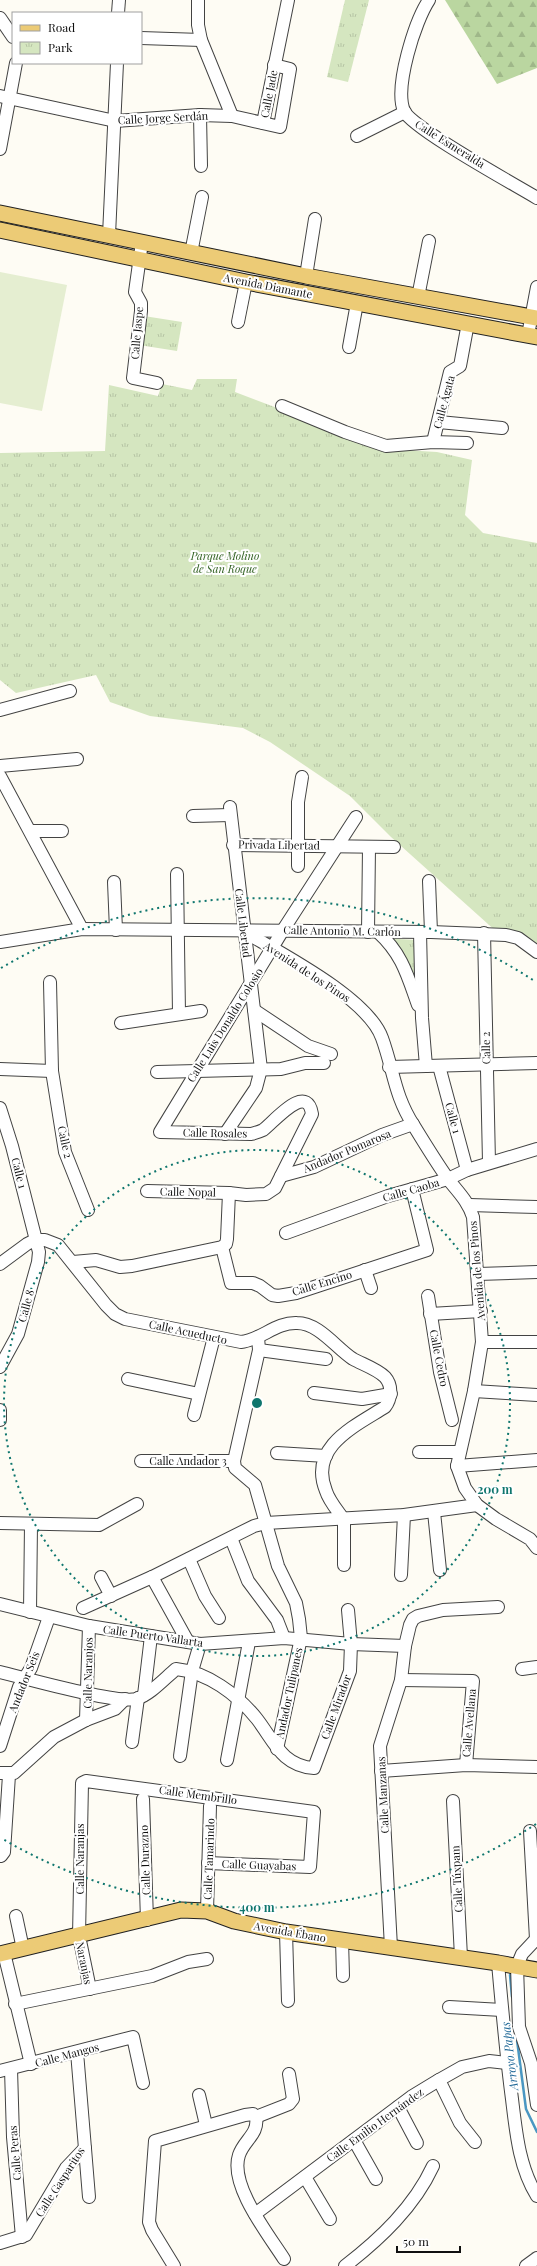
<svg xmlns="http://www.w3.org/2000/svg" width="537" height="2266" font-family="'Playfair Display',serif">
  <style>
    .forest { fill: url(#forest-firs) }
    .park { fill: url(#park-tufts) }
    .pitch { fill: #e5eed1 }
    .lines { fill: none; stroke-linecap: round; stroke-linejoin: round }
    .stream { stroke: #4a97c2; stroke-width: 2.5 }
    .minor-casing { stroke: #434343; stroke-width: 14 }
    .major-casing { stroke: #212121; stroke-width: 17 }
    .minor { stroke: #fff; stroke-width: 12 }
    .major { stroke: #eccb76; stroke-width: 15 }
    .ring { fill: none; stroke: #0f766e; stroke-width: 2; stroke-dasharray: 2 4 }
    .labels { text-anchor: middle; stroke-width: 4; stroke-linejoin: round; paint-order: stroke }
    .street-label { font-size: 11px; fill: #101010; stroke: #fff }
    .park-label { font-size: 11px; font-style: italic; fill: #346325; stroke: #fff }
    .water-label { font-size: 12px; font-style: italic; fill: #236a98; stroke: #fff }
    .centre { fill: #0f766e; stroke: #fff; stroke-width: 2 }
    .ring-label { font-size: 12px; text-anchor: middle; font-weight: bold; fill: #0f766e; stroke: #fff; stroke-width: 4; stroke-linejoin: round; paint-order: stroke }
  </style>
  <defs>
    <pattern id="forest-firs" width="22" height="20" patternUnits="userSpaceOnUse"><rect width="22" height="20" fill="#bad6a0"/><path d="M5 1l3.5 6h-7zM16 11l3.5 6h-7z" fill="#9fb789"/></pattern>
    <pattern id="park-tufts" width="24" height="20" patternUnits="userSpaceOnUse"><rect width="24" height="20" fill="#d5e6c0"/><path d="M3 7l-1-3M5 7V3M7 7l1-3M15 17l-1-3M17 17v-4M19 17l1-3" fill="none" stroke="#b6c4a4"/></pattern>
  </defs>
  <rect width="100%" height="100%" fill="#fefcf4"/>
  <path class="forest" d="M445,0H537V68L497,84Z"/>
  <g class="park">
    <path d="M345,0H369L348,82L327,77Z"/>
    <path d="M144,316L182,322L177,351L139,345Z"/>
    <path d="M197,379H237L235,392L386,449L437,452L472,460L465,515L483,533L537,543V949L498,933L391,837L350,796L270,742L243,728L150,716L110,702L96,675L16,693L0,680V453L105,451L109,385L158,396L162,384L192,390Z"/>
    <path d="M384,938L415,940L414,998Z"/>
  </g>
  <path class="pitch" d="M0,272L67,285L42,411L0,403Z"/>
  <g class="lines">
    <g class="stream">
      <path d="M510,1975L512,1997"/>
      <path d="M517,2040L526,2109L537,2132"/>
    </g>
    <defs>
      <g id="minor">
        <path d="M198,0V25L201,40L232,116"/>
        <path d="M429,0C415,21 394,87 404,111C413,129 514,184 537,198"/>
        <path d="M118,13L119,0"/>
        <path d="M0,18L13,37"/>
        <path d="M141,38L201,40"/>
        <path d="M0,96L115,121L200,115L232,116L280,127L290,69L274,65"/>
        <path d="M200,115L201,166"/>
        <path d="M263,123L288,0"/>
        <path d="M357,136L405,112"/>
        <path d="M0,149L16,63"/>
        <path d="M109,235L117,63"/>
        <path d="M142,242L135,292L141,303V311L133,378L157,383"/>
        <path d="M191,253L202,197"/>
        <path d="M306,276L315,219"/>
        <path d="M418,297L429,241"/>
        <path d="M238,322L246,282"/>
        <path d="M528,335L537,287"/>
        <path d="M349,347L357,303"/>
        <path d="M282,406L345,432L386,446L433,442L467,443"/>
        <path d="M439,422L502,428"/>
        <path d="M433,442L450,372L460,366L468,323"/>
        <path d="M0,710L70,691"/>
        <path d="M0,766L77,759"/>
        <path d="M0,776L82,929"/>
        <path d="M193,816L230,815"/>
        <path d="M31,831H62"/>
        <path d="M233,845L394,847"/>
        <path d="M298,866V802L302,777"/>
        <path d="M177,874L179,1014"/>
        <path d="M429,881L431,932"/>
        <path d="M114,882L116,930"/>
        <path d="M243,931C280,953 368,998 382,1038C394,1071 394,1095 414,1126C425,1144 436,1162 448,1179C458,1192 468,1201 473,1217L482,1342L474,1391L457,1466L465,1488L477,1505L496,1519L530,1539L537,1548"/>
        <path d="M368,932L369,847"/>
        <path d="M378,932C402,954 407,974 418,1005"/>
        <path d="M420,932L422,1018L426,1066"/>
        <path d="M484,933L489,1162"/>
        <path d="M0,942L82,929L431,932L506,935L518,938L537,952"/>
        <path d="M50,982L52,1071L65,1152L88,1210"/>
        <path d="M254,1010L308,1046L331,1054"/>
        <path d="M121,1023L201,1011"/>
        <path d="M439,1066L467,1170"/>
        <path d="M389,1067L537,1063"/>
        <path d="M0,1069L52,1071"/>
        <path d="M157,1072L281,1069L305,1063H324"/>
        <path d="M0,1108L12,1146L39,1252L38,1262L18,1334L0,1367"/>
        <path d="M225,1134L256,1088L261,1069L230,807"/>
        <path d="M281,1176L314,1167L382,1135L413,1124"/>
        <path d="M147,1191L229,1193L246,1195L266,1194L275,1188L312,1114C307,1081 273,1123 263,1130C259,1132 255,1133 251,1134L160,1132L283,930L356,817"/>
        <path d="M470,1205L537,1207"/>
        <path d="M286,1233L388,1196L448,1179L467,1170L537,1149"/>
        <path d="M222,1247L231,1283H253L260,1286L272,1295L278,1296L296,1293L427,1250L412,1189"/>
        <path d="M73,1262L96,1260L120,1267L132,1266L222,1247L226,1244L227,1239L229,1193"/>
        <path d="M0,1264L27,1244L35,1240H45L58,1245L106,1305L115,1314L125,1319L241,1342C261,1340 276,1322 297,1323C319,1323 336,1348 353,1359C362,1364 377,1369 385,1377C393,1386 391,1399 385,1407C355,1426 308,1447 326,1491C329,1501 338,1511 344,1520"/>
        <path d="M365,1270L371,1288"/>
        <path d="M478,1274L537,1272"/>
        <path d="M428,1296L440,1372L452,1420"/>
        <path d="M430,1314L481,1311"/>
        <path d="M258,1337L259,1350L234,1461L235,1468L255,1485L278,1566L296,1603L299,1619L301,1638L277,1749"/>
        <path d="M482,1342H537"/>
        <path d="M259,1350L326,1359"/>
        <path d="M128,1379L199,1394"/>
        <path d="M474,1391L537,1395"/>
        <path d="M314,1393L362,1399L391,1394"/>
        <path d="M0,1410V1420"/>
        <path d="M194,1415L214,1337"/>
        <path d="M419,1452H459"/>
        <path d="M277,1453L326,1456"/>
        <path d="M141,1461H234"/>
        <path d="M457,1466L537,1460"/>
        <path d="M434,1512L440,1570"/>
        <path d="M0,1523L99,1525L137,1504"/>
        <path d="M231,1538L248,1581L277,1620L284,1638"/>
        <path d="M189,1559L205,1596L219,1618"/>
        <path d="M344,1565V1520"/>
        <path d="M401,1575L404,1515"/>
        <path d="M101,1577L111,1596"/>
        <path d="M152,1577L188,1642"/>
        <path d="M0,1604L89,1626L200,1644L284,1638L351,1644L405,1646"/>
        <path d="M83,1608L152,1577L254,1526L266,1523L404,1515L477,1505"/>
        <path d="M30,1612L31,1524"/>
        <path d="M522,1669L537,1667"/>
        <path d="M0,1672C25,1678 116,1704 136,1699C150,1695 165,1678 176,1669C207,1672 237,1694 257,1719C274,1741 282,1766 314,1768L350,1671L351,1644L348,1610"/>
        <path d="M401,1680L473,1681L466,1765"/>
        <path d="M144,1695L151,1636"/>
        <path d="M86,1720L89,1626"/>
        <path d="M132,1742L138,1698"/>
        <path d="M0,1746L19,1687L31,1668L49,1617"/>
        <path d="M180,1756L192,1671L200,1644"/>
        <path d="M227,1760L249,1642"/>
        <path d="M381,1771L466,1765L537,1767"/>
        <path d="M0,1773H14L54,1737L86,1720L115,1709L125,1699"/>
        <path d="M143,1799L147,1920"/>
        <path d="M453,1801L461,1957"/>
        <path d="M530,1831L536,1939"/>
        <path d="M1,1856L4,1852L9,1775"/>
        <path d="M207,1911L210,1806"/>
        <path d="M16,1916L23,1949"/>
        <path d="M286,1932L288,2001"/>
        <path d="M537,1938L522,1954L517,1966L519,2027L531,2063L537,2105"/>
        <path d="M342,1940L343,1976"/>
        <path d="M391,1947L380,1746L401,1680L405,1646L410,1625L413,1619L418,1616L443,1610L498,1607"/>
        <path d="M4,1953L31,2064"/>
        <path d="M498,1963C502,2008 506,2054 512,2099C516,2132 519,2167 537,2196"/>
        <path d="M90,1989L79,1936L82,1783L86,1781L314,1812L310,1867L208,1863"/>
        <path d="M15,2004L152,1976L188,1962L207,1959"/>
        <path d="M449,2007L502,2010"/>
        <path d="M77,2052L89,2197"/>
        <path d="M11,2069L13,2137L22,2237"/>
        <path d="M0,2071L133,2037L143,2083"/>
        <path d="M439,2080L460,2123L475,2142"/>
        <path d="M199,2095L206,2125"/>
        <path d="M398,2107L417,2143"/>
        <path d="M256,2117C259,2134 244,2140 239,2155C229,2185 268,2234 284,2259"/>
        <path d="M256,2117L289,2104L293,2099L289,2074"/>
        <path d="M354,2140L376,2179"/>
        <path d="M305,2177L330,2219"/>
        <path d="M255,2214L411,2097L439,2080L462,2067L489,2061L507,2063"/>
        <path d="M0,2243L26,2235L66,2168L85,2148"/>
        <path d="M174,2266L152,2230L149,2222L155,2141L245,2115L253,2114L256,2117"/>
        <path d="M345,2266C380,2239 414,2207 433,2166"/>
        <path d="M526,2266L537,2258"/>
      </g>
      <g id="major">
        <path d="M0,213L306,276L537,318"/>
        <path d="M0,230L246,282L537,337"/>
        <path d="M0,1954L181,1910L207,1911L234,1921L286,1932L498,1963L537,1970"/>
      </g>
    </defs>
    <use href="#minor" class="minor-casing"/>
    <use href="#major" class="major-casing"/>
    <use href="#minor" class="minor"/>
    <use href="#major" class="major"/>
  </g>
  <g class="ring">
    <circle cx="257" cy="1403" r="253"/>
    <path d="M536 1824A505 505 0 0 1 1 1838M1 968A505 505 0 0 1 536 982"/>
  </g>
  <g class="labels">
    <g class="street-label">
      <text transform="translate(269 94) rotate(-79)" y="4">Calle Jade</text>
      <text transform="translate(163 118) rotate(-3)" y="4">Calle Jorge Serdán</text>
      <text transform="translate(450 144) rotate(32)" y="4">Calle Esmeralda</text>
      <text transform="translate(268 286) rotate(11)" y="4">Avenida Diamante</text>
      <text transform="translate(137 333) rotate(-85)" y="4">Calle Jaspe</text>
      <text transform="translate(444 402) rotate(-75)" y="4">Calle Ágata</text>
      <text transform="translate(279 845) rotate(1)" y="4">Privada Libertad</text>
      <text transform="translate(243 923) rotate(83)" y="4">Calle Libertad</text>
      <text transform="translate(342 931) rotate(1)" y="4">Calle Antonio M. Carlón</text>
      <text transform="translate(307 972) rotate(33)" y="4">Avenida de los Pinos</text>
      <text transform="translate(225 1025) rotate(-58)" y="4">Calle Luis Donaldo Colosio</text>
      <text transform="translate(486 1048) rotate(-91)" y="4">Calle 2</text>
      <text transform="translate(453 1118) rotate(75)" y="4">Calle 1</text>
      <text transform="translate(215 1133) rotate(1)" y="4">Calle Rosales</text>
      <text transform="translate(65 1142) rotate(77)" y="4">Calle 2</text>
      <text transform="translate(347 1151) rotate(-23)" y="4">Andador Pomarosa</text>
      <text transform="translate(19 1173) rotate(76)" y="4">Calle 1</text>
      <text transform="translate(411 1190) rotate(-16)" y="4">Calle Caoba</text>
      <text transform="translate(188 1192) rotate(1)" y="4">Calle Nopal</text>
      <text transform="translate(477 1271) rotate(-95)" y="4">Avenida de los Pinos</text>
      <text transform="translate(322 1283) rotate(-17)" y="4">Calle Encino</text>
      <text transform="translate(26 1306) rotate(-75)" y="4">Calle 8</text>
      <text transform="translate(188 1332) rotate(12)" y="4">Calle Acueducto</text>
      <text transform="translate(439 1358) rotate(79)" y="4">Calle Cedro</text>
      <text x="188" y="1465">Calle Andador 3</text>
      <text transform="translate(153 1636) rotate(8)" y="4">Calle Puerto Vallarta</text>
      <text transform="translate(88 1673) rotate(-89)" y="4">Calle Naranjos</text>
      <text transform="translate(24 1682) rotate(-68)" y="4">Andador Seis</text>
      <text transform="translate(289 1693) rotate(-78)" y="4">Andador Tulipanes</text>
      <text transform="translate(336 1707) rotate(-70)" y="4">Calle Mirador</text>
      <text transform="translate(469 1723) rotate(-85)" y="4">Calle Avellana</text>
      <text transform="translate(198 1795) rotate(8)" y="4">Calle Membrillo</text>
      <text transform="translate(383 1795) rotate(-93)" y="4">Calle Manzanas</text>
      <text transform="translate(80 1859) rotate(-90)" y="4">Calle Naranjas</text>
      <text transform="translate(209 1859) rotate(-88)" y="4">Calle Tamarindo</text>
      <text transform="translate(145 1860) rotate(-92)" y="4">Calle Durazno</text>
      <text transform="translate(259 1865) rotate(2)" y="4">Calle Guayabas</text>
      <text transform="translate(457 1879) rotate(-93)" y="4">Calle Túxpam</text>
      <text transform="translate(290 1932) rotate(10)" y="4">Avenida Ébano</text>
      <text transform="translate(84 1963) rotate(78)" y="4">Naranjas</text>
      <text transform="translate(67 2055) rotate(-15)" y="4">Calle Mangos</text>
      <text transform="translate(375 2125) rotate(-36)" y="4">Calle Emilio Hernández</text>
      <text transform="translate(15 2153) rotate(-95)" y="4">Calle Peras</text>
      <text transform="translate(60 2182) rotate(-57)" y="4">Calle Gasparitos</text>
    </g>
    <g class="park-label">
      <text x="225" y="560">Parque Molino<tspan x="225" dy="13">de San Roque</tspan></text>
    </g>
    <g class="water-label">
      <text transform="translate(510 2056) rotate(-97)" y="4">Arroyo Papas</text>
    </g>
  </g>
  <circle cx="257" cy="1403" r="6" class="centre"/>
  <g class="ring-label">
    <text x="495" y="1494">200 m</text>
    <text x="257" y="1912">400 m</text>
  </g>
  <rect x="12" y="12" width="130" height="52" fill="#ffffff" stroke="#9f9f9f"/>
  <rect x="20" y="25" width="20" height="6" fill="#eccb76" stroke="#9f9f9f"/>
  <text x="48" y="32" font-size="12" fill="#101010">Road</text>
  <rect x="20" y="42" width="20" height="12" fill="url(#park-tufts)" stroke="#9f9f9f"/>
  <text x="48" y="52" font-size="12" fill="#101010">Park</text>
  <path d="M397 2246v6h63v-6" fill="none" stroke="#101010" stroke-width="2"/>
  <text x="403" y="2246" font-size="12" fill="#101010" stroke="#ffffff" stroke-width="3" paint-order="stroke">50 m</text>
</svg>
